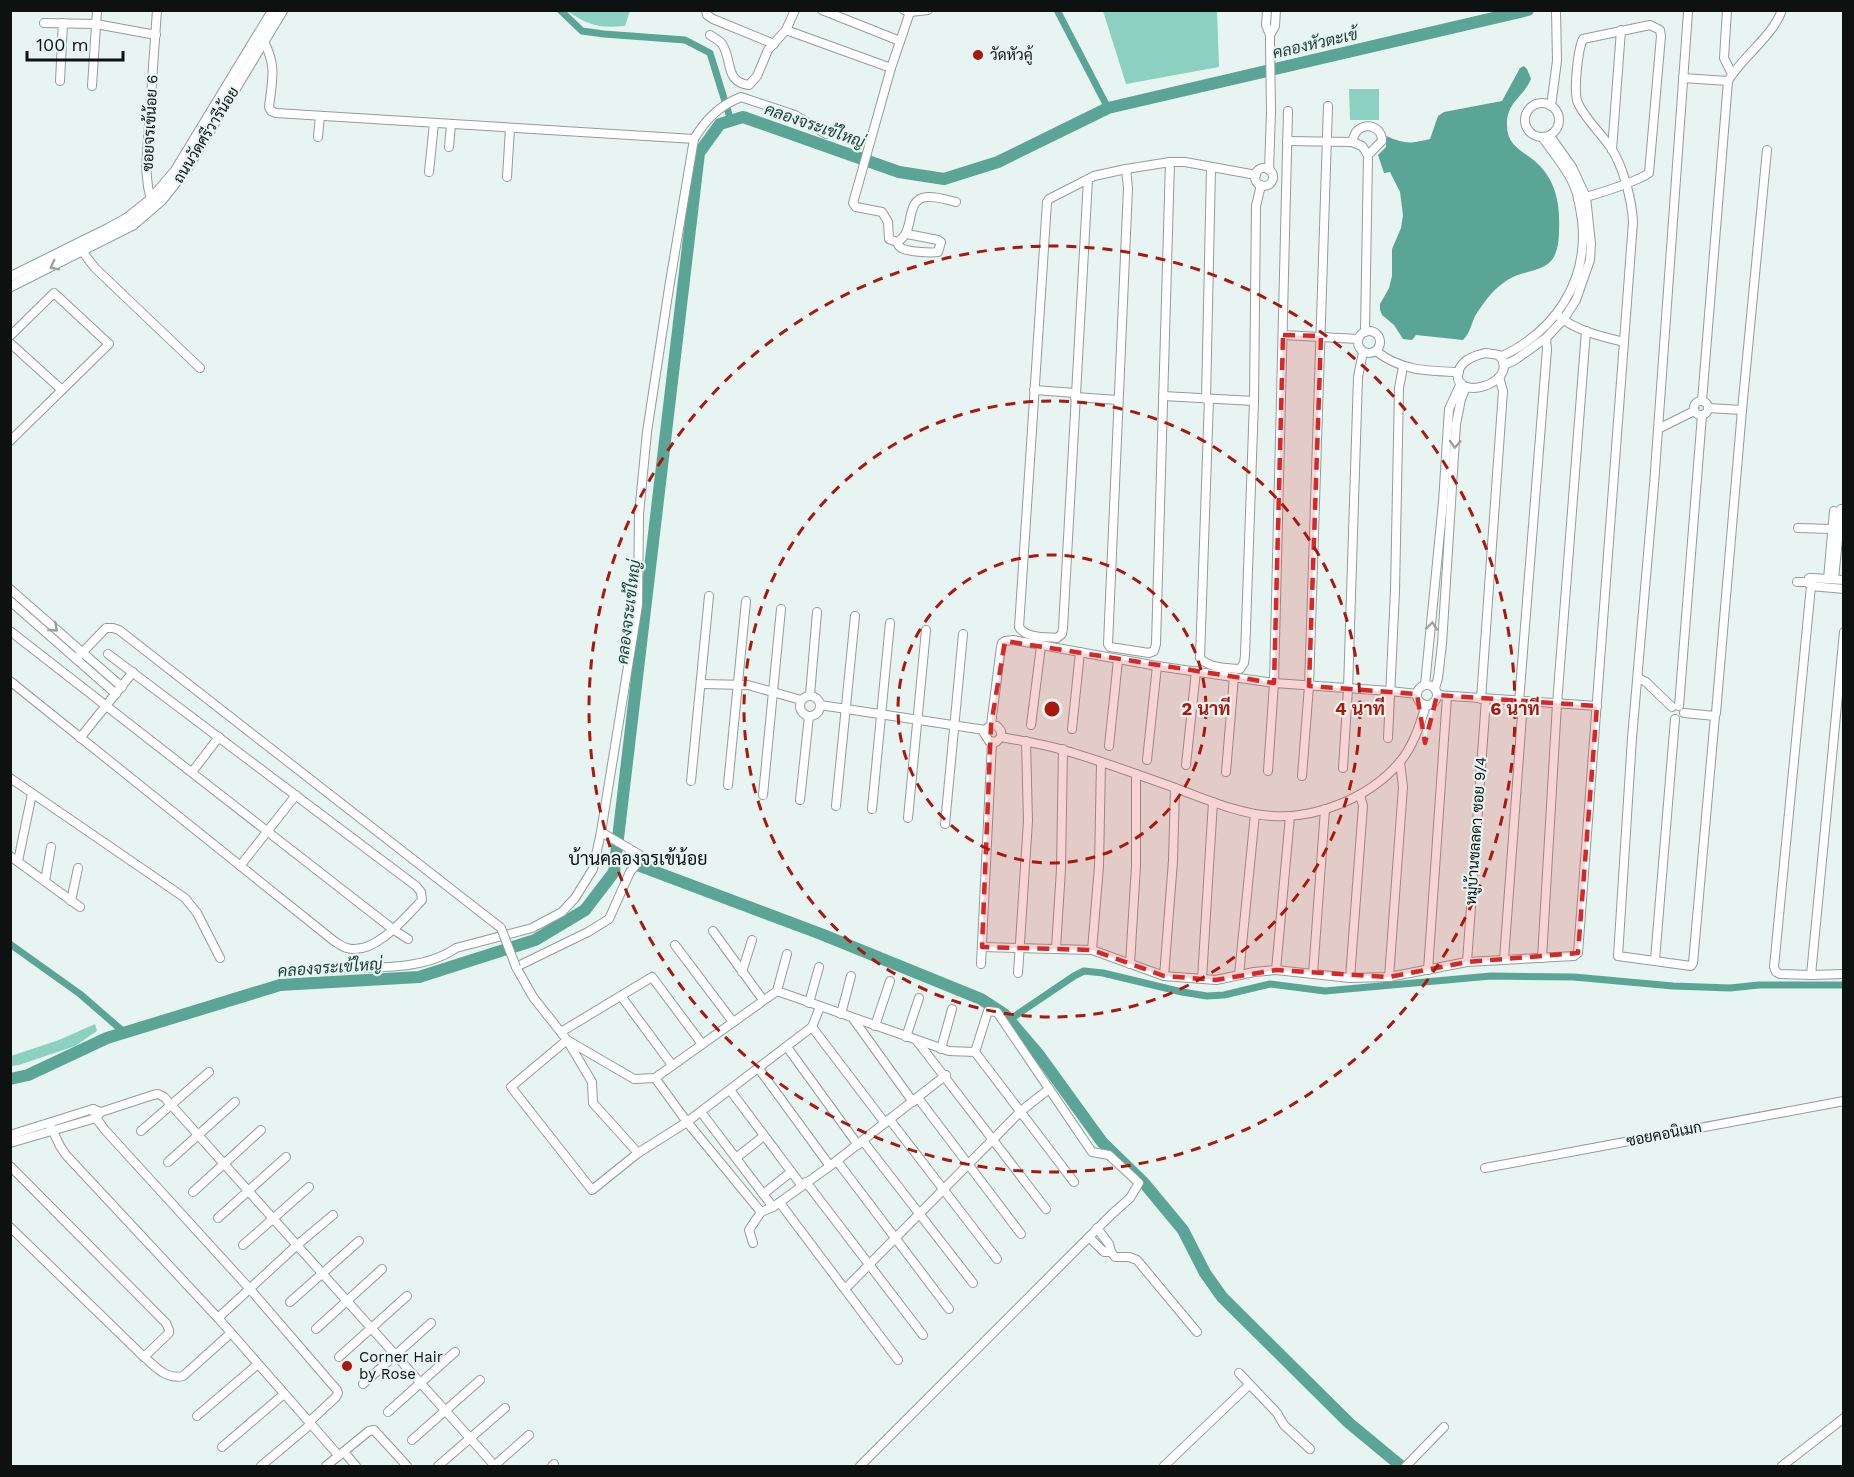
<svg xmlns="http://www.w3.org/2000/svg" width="1854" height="1477" font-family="'Work Sans',Sarabun,sans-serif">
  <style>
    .green { fill: #8bd0c1 }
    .water { fill: #5ba596 }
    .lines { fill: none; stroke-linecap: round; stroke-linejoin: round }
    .canal { stroke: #5ba596; stroke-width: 7 }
    .river { stroke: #5ba596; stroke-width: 12 }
    .minor-casing { stroke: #929d9a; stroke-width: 10 }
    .major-casing { stroke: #929d9a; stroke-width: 11 }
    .minor { stroke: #fff; stroke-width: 8 }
    .major { stroke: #fff; stroke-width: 9 }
    .minor-bridge-casing { stroke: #929d9a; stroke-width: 10; stroke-linecap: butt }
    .minor-bridge { stroke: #fff; stroke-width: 8 }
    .oneway { stroke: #9ea09f }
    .marked { fill: #d62828; fill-opacity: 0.2; stroke: #d62828; stroke-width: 4.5; stroke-dasharray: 12 8; stroke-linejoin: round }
    .ring { fill: none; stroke: #a9170d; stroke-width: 3; stroke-dasharray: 10 8 }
    .poi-dot { fill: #a9170d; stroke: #e7f4f1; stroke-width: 2 }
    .labels { text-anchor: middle; stroke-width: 4.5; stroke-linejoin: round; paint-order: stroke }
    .poi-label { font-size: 15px; fill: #0d1110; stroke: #e7f4f1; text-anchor: start }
    .street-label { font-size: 15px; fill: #0d1110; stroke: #e7f4f1 }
    .water-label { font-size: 16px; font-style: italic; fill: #1a3d36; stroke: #e7f4f1 }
    .quarter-label { font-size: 18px; fill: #0d1110; stroke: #e7f4f1 }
    .centre { fill: #a9170d; stroke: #e7f4f1; stroke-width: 3 }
    .ring-label { font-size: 18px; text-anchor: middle; font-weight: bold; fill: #a9170d; stroke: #e7f4f1; stroke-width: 4.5; stroke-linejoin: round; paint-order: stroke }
  </style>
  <rect width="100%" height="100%" fill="#e7f4f1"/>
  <g class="green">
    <path d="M567,11H630L625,26C598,28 590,26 567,11Z"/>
    <path d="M1103,11H1217L1219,67L1126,84Z"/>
    <path d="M1349,89H1379V120H1350Z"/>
    <path d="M95,1024L97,1031L75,1046L19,1065L11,1066V1056L59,1040Z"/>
  </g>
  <path class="water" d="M1524,66L1527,69L1531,79C1523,98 1506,102 1507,126C1507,148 1527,152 1540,166C1557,184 1560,207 1559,230C1559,240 1558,253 1551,261C1543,270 1524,272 1513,277C1505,281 1497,287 1491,294C1485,301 1480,308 1475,316C1471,325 1470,333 1463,340L1416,335L1412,340L1403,339L1394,325L1382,315L1380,310V304L1389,288L1392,276V249L1401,228L1403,215L1400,192L1390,172L1384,173L1378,155L1386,147V136C1406,144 1409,144 1430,139L1438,116L1444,112L1502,101L1520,68Z"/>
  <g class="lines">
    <g class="canal">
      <path d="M560,10L582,31L604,34L685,40L710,53L731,121"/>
      <path d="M1057,10L1108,108"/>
      <path d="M10,944L80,994L125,1033"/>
      <path d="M1009,1020L1074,976L1084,971L1103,973L1182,992L1207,996L1224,995L1270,984L1325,991L1491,976L1574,977L1673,986L1730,988L1759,985H1844"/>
    </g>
    <g class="river">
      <path d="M616,857L821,934L981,999L1004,1014L1039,1055L1102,1142L1144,1183L1183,1230L1205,1273L1222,1297L1349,1423L1401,1466"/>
      <path d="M10,1079L28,1075L107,1038L280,985L419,977L535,940L585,910L614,872L699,153L720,124L743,117L899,172L944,179L998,162L1108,108L1528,10"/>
    </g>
    <defs>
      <g id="minor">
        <path d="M706,10L707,15L713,19L774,44"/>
        <path d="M822,10L900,41"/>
        <path d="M904,10L910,12L928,10"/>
        <path d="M1267,10L1266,25L1270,35V43L1271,112L1269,170"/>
        <path d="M1727,10L1724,58L1732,74"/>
        <path d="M910,12L891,68L853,203L856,207L882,212L888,222L889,239L897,242C917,232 903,199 927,197C936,196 947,200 956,202"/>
        <path d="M1688,12L1654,485L1632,738L1618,956L1691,966L1693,963L1715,716"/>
        <path d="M44,23L96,24L156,35"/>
        <path d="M786,30L891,68"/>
        <path d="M710,35C714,38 719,40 722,44C733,60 724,82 749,85L757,76L768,50L786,30L795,10"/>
        <path d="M1270,35L1275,26L1276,10"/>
        <path d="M264,42C277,66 272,81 269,107L271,111L276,113L694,139"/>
        <path d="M1683,78L1728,81"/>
        <path d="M60,81L63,23"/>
        <path d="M92,86L97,10"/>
        <circle cx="1542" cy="120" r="17"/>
        <path d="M1551,106L1557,61L1556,10"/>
        <path d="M318,137L320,116"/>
        <path d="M1287,141L1352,142L1362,146L1368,155L1365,332"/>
        <path d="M1352,142C1353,139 1354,135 1356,132C1366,121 1382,127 1382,141L1368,155"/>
        <path d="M449,147L451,124"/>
        <path d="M1612,150L1621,30"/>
        <circle cx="1264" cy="177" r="9"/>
        <path d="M1126,169L1128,188L1108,644L1110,647L1149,653L1154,651L1156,644L1170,162"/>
        <path d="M429,172L434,123"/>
        <path d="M507,177L510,128"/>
        <path d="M1088,179L1063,628L1062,634L1057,638C1045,637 1025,638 1019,627L1047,202L1049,199L1094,176L1126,169L1170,162H1185L1256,175"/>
        <path d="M151,199L148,187L146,167L157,10"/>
        <path d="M897,242C898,244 898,246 900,247C905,252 931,253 938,252L941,242L938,240L907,234"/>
        <path d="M82,251L95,268L200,368"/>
        <path d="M1559,316C1576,331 1603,337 1624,342"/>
        <circle cx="1369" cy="342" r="11"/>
        <path d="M1283,335L1358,339"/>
        <path d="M10,336L54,293L109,344L10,441"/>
        <path d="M10,343L62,390"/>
        <path d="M1376,351C1401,371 1428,371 1459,372"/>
        <path d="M1486,353L1499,355C1523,384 1448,404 1459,370C1463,359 1476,355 1486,353Z"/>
        <path d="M1500,357C1555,332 1589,281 1582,220C1580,209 1579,198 1575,188C1568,169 1553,153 1542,137"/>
        <path d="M1504,365L1515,360L1546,338L1563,320L1576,300L1590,260L1591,244L1586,197L1572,167L1550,136"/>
        <path d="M1034,390L1075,393"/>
        <path d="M1163,396L1254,401"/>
        <path d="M1075,397L1118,400"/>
        <path d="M1206,399L1211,168"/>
        <path d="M1209,399L1200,658C1208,668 1228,668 1240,669L1244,663L1245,655L1254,401L1256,206L1261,185"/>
        <circle cx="1701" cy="408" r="7"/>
        <path d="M1702,401L1728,81C1742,57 1773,36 1782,10"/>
        <path d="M1708,408L1742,410"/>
        <path d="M1658,429L1694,411"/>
        <path d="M1798,528L1832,529"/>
        <path d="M1828,579L1834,511"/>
        <path d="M1834,579L1841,509"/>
        <path d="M1844,580L1812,578H1809L1807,582L1811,586L1844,589"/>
        <path d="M1797,582H1807"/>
        <path d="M1811,586L1774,967L1776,972L1780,974L1811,975L1844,974"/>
        <path d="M10,589L122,687"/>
        <path d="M10,601L116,694"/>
        <path d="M10,631L394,930L408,939"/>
        <path d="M76,659L106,628H113L119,630L501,928"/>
        <path d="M1638,678L1646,682L1672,707"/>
        <path d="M10,681L334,941C338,943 342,947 347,948C374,956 406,917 422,900L421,892L416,886L108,654"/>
        <path d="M701,684L748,685L801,700"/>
        <circle cx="1427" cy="695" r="10"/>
        <path d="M1425,685L1443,502L1449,409L1461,383"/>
        <path d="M1435,688L1438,678L1442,644L1456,424L1461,399L1466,387"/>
        <path d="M810,695L817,612"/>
        <path d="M1437,695L1597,706"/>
        <circle cx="810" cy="706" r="10"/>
        <path d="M1481,699L1503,391L1499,377"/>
        <path d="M1519,702L1547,349L1546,338"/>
        <path d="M820,705L985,730"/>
        <path d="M1679,706L1702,415"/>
        <path d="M1684,713L1715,716L1716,713L1742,410L1767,150"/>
        <path d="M991,725L997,726L1001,731V737L996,742L989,741L984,733L986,729L991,725L1001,647L1002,643L1005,641L1013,640L1157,666L1274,683L1390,691L1417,694"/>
        <path d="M1031,725L1041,646"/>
        <path d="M1072,729L1080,652"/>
        <path d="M1001,737C1022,741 1043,744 1063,750C1099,760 1133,773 1167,785C1201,797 1237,814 1272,816C1317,819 1370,797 1399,763C1413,747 1420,725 1426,705"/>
        <path d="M80,738L133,672"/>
        <path d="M1388,738L1395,591L1399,388L1403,367"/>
        <path d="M1109,746L1118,660"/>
        <path d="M1147,760L1157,666"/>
        <path d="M1186,765L1196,671"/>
        <path d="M1343,768L1348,689L1358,377L1363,352"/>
        <path d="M1268,771L1274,683L1288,111"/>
        <path d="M192,772L219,737"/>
        <path d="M1226,772L1234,677"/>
        <path d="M1302,776L1309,686L1328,106"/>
        <path d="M10,778L185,898L197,913L220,958"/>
        <path d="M691,781L709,596"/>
        <path d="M728,785L746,601"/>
        <path d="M763,795L781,609"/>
        <path d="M800,800L809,716"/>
        <path d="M836,806L855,616"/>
        <path d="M872,809L890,623"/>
        <path d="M908,818L926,630"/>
        <path d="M945,824L963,634"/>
        <path d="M10,856L80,907"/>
        <path d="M18,861L32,794"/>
        <path d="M240,866L296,795"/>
        <path d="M45,881L51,847"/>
        <path d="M71,901L78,868"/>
        <path d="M713,931L763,1000"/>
        <path d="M675,945L733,1022"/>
        <path d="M982,947L1092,950L1164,976L1216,980L1254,972L1276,970L1350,978L1389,977L1467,962L1574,956L1578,953L1633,222C1632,200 1623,166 1611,148C1601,133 1585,119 1578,103C1573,93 1578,49 1583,39L1650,25L1660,30L1661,36L1649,173C1636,182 1595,195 1578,199"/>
        <path d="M1056,948L1061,869L1063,749"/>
        <path d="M1092,950L1099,866L1101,762"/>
        <path d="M787,954L777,991L655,1078L634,1079L567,1040L533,997L516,967L588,932L609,919L630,872L635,866L640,855L601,832L638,605L639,514L647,432L669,288L694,139C706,119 719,106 741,97L795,115L826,134"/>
        <path d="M1542,958L1557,704L1586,331"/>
        <path d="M1504,959L1523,702"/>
        <path d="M1655,960L1675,719"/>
        <path d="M1467,962L1486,699"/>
        <path d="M981,964L992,742"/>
        <path d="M1130,964L1136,866V774"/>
        <path d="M328,968C368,967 422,972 456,948L532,928L562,912L575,898L593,869L601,832"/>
        <path d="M1276,970L1290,816"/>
        <path d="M1428,970L1447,696"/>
        <path d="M742,972L752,940"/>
        <path d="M1018,973L1028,821L1026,741"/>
        <path d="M1313,974L1325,809"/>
        <path d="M1239,975L1255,814"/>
        <path d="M1811,975L1844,632"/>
        <path d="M1164,976L1173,861L1175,788"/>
        <path d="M1389,977L1403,787L1400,762"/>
        <path d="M1350,978L1363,806L1360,795"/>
        <path d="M1202,979L1213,802"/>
        <path d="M777,991L949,1051L975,1052L1074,1182"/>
        <path d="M621,996L672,1065"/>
        <path d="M809,1003L819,967"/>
        <path d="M841,1014L851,976"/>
        <path d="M854,1020L913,1102"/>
        <path d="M875,1026L890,981"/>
        <path d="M812,1027L885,1123"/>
        <path d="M561,1032L652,977L702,1044"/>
        <path d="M906,1037L919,998"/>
        <path d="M567,1040L592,1082L593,1103L638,1153L592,1190L511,1087Z"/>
        <path d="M917,1041L1046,1209"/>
        <path d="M787,1047L858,1145"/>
        <path d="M941,1049L952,1009"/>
        <path d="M759,1069L830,1166"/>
        <path d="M655,1078L687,1122L812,1027L820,1007"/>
        <path d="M730,1090L802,1186"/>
        <path d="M918,1098L1021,1234"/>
        <path d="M93,1109L96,1118L105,1130L249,1288L337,1390L338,1393L336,1397L309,1422"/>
        <path d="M701,1112L773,1207"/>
        <path d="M890,1120L997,1259"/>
        <path d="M49,1123L60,1146L66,1155L218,1318L339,1456"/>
        <path d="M141,1131L209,1072"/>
        <path d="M10,1135L93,1109L98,1111"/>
        <path d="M863,1141L973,1283"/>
        <path d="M10,1143L96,1118L101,1112L153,1095L158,1094L164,1097L495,1466"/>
        <path d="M638,1153L687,1122L761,1212L749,1230L753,1243"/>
        <path d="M736,1158L764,1136"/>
        <path d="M837,1161L949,1309"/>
        <path d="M168,1162L235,1102"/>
        <path d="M10,1166L166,1323L169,1330V1333L144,1357"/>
        <path d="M1485,1168L1844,1101"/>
        <path d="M806,1182L923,1335"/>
        <path d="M193,1192L261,1130"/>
        <path d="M763,1194L791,1172"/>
        <path d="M780,1203L898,1360"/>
        <path d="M761,1212L773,1207L830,1166L946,1075"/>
        <path d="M218,1218L286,1157"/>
        <path d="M10,1227L144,1357C156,1367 166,1380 183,1376L231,1333"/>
        <path d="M1097,1228L1109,1244L1111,1252"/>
        <path d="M1089,1237L1104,1252H1111L1115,1257H1129L1137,1260L1197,1332"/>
        <path d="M243,1245L309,1187"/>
        <path d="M845,1289L1021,1111L1049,1089"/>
        <path d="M290,1302L359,1241"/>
        <path d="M218,1318L296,1246L333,1215"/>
        <path d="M316,1329L382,1269"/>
        <path d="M339,1357L407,1296"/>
        <path d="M1239,1373L1277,1413L1284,1425L1310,1449"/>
        <path d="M363,1384L431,1323"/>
        <path d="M388,1412L455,1352"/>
        <path d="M197,1416L258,1364"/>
        <path d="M412,1440L480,1380"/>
        <path d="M222,1447L284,1394"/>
        <path d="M344,1452L356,1466"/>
        <path d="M261,1466L311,1424"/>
        <path d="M326,1466L369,1431L374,1430L407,1466"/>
        <path d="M438,1466L505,1408"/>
        <path d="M494,1466L529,1435"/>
        <path d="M552,1466L554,1464"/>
        <path d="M860,1466L1112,1214L1130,1198L1139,1183L1109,1155L1092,1152L997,1012L988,1011L975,1052"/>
        <path d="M1164,1466L1249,1385"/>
        <path d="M1406,1466L1444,1427"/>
        <path d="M1782,1466L1844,1418"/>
      </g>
      <g id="major">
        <path d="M10,277L109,228L127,218L151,199L175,171L273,10"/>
        <path d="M10,287L133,225L162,200L188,167L283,10"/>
      </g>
    </defs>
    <use href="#minor" class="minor-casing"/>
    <use href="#major" class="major-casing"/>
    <use href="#minor" class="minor"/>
    <use href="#major" class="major"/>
    <defs>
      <path id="minor-bridge" d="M501,928L516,967"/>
    </defs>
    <use href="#minor-bridge" class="minor-bridge-casing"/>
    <use href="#minor-bridge" class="minor-bridge"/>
  </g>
  <defs><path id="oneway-chevron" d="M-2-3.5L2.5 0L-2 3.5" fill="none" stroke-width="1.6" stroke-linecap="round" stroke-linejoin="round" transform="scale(1.5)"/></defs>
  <g class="oneway">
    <use href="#oneway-chevron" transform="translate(54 266) rotate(153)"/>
    <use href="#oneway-chevron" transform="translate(1455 444) rotate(93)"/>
    <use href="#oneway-chevron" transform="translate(1432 626) rotate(-84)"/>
    <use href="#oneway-chevron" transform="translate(54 628) rotate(41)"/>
  </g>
  <path class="marked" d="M1283,335L1321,336L1309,686L1417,694L1425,743L1437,695L1597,706L1578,953L1467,962L1389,977L1276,970L1216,980L1164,976L1092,950L982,947L991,725L1005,641L1274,683Z"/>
  <g class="ring">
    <circle cx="1052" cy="709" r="154"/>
    <circle cx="1052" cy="709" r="308"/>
    <circle cx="1052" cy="709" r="463"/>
  </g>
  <g class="poi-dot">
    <circle cx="978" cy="55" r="6"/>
    <circle cx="347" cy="1366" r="6"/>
  </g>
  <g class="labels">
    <g class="poi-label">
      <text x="990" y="60">วัดหัวคู้</text>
      <text x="359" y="1362">Corner Hair<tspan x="359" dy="17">by Rose</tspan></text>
    </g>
    <g class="street-label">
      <text transform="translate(150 123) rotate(-87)" y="5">ซอยจรเข้น้อย 6</text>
      <text transform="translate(206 135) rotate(-58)" y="5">ถนนวัดศรีวารีน้อย</text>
      <text transform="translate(1476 831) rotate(-86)" y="5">หมู่บ้านชลลดา ซอย 9/4</text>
      <text transform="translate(1664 1134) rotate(-11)" y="5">ซอยคอนิเมก</text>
    </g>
    <g class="water-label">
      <text transform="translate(1315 43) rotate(-13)" y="6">คลองหัวตะเข้</text>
      <text transform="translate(815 125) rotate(19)" y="6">คลองจระเข้ใหญ่</text>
      <text transform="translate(628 612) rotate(-83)" y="6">คลองจระเข้ใหญ่</text>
      <text transform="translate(330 967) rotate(-4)" y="6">คลองจระเข้ใหญ่</text>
    </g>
    <g class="quarter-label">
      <text x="638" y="865">บ้านคลองจรเข้น้อย</text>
    </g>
  </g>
  <circle cx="1052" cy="709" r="9" class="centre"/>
  <g class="ring-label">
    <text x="1206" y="715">2 นาที</text>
    <text x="1360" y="715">4 นาที</text>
    <text x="1515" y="715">6 นาที</text>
  </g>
  <rect width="1854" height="1477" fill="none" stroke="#0d1110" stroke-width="24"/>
  <path d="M27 51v9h96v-9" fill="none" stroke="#0d1110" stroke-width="3"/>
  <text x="36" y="51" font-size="18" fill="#0d1110" stroke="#e7f4f1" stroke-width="4.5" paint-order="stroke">100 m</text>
</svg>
